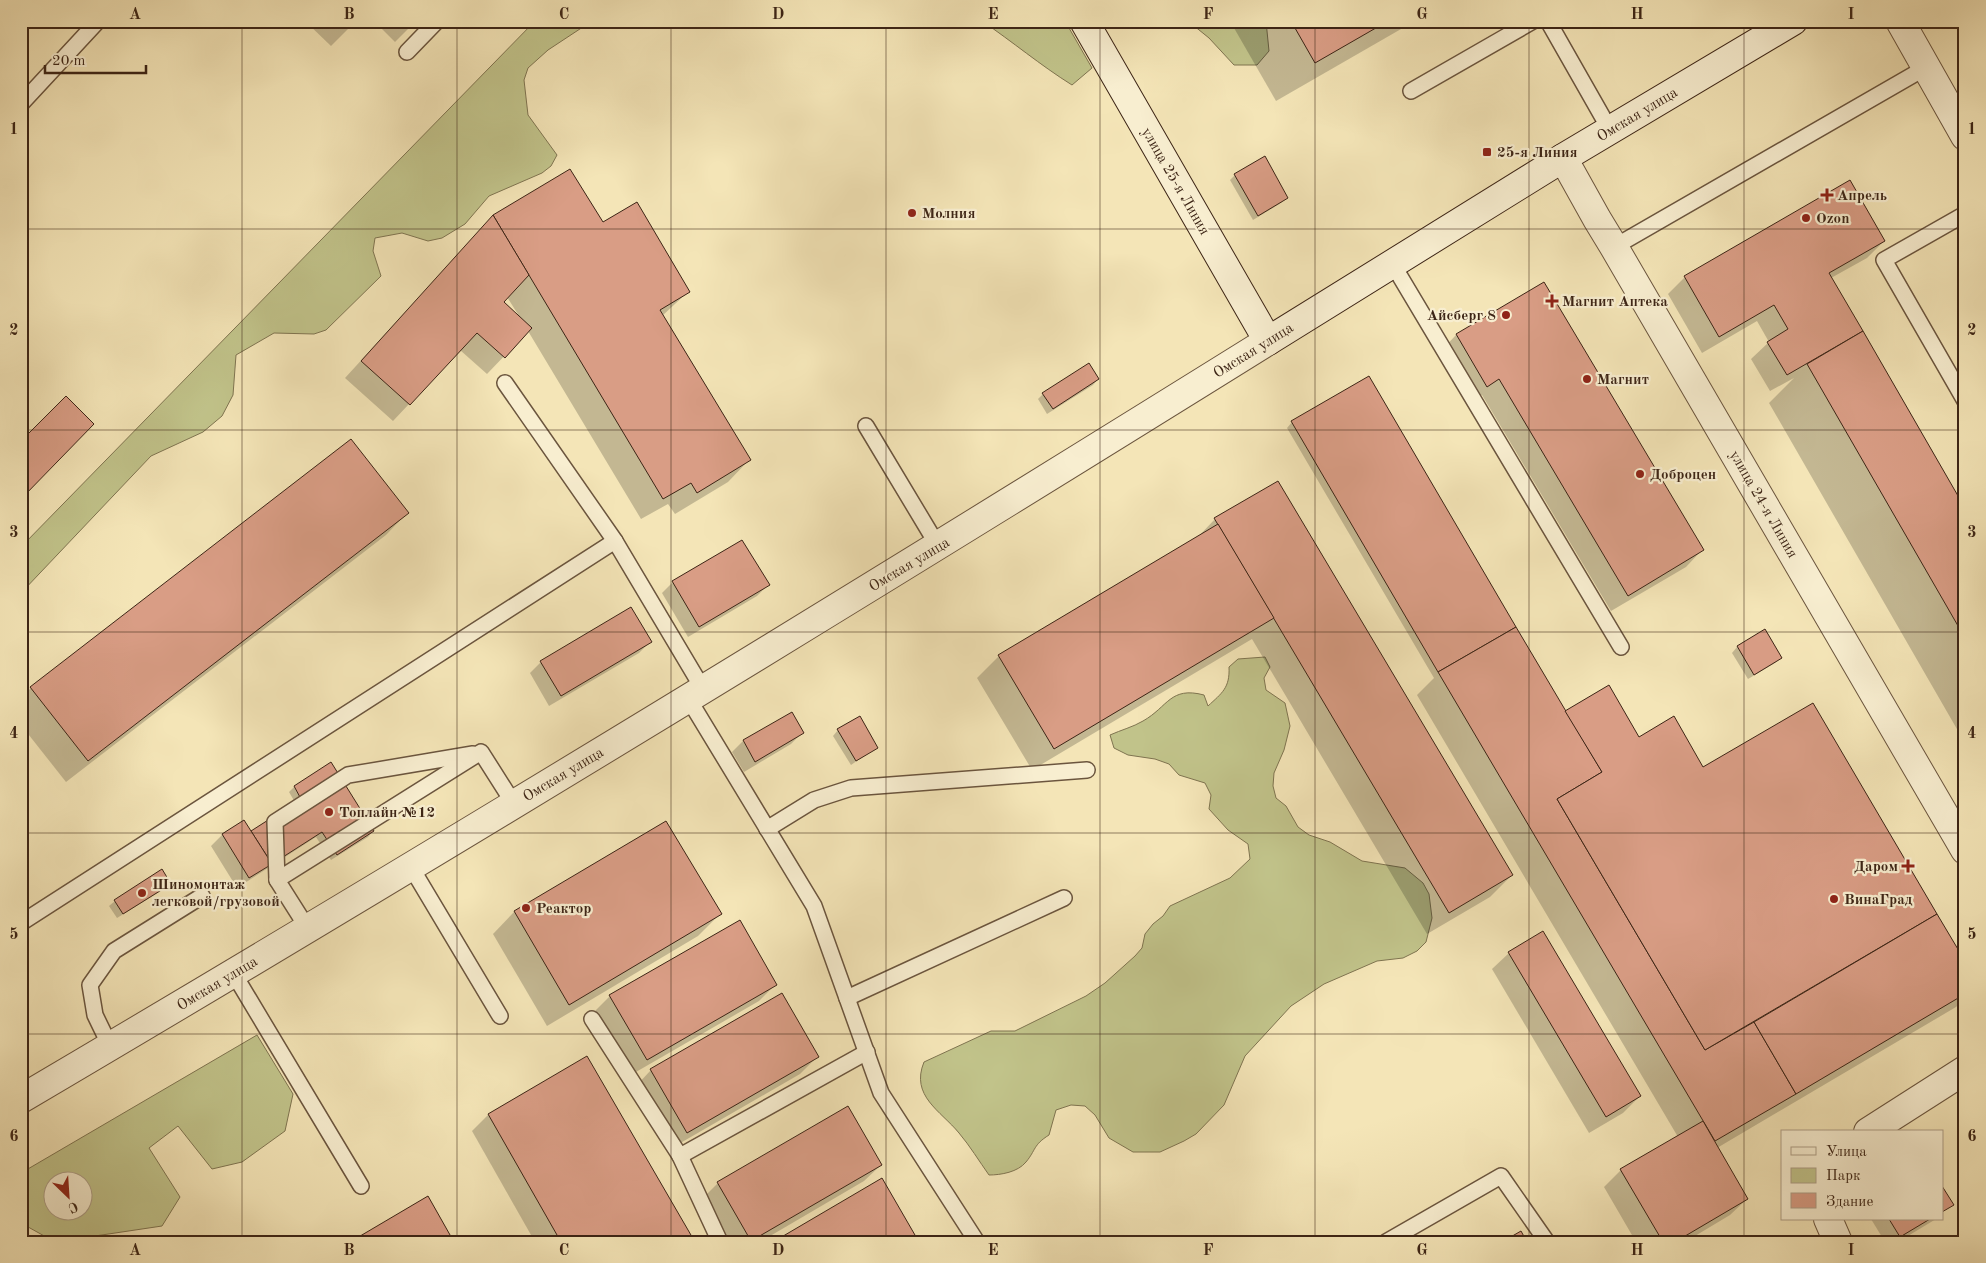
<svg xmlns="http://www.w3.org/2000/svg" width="1986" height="1263" font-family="'Old Standard TT',serif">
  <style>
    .green { fill: #c1c38a; stroke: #7f7450; fill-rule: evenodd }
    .shadow { fill: #0003; fill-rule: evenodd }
    .building { fill: #d99d85; stroke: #3d2516 }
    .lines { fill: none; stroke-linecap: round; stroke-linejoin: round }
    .service-casing { stroke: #6b553e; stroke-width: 18 }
    .minor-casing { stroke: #6b553e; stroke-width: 30 }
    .tertiary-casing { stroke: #6b553e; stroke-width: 30 }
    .secondary-casing { stroke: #3d2516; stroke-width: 30 }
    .service { stroke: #f8eed0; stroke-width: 15 }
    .minor { stroke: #f8eed0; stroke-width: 28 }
    .tertiary { stroke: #f8eed0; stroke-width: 28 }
    .secondary { stroke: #f8eed0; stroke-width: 28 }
    .grid { fill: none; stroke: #3d2516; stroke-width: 1; stroke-opacity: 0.55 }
    .poi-dot { fill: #8f2418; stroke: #f8eed0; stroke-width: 2 }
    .labels { text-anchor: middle; stroke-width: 4.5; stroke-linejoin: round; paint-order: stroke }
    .street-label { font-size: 15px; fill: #3d2516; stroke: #f8eed0 }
    .poi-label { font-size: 15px; font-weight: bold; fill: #3d2516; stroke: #f8eed0; text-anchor: start }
    .neatline { fill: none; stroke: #3d2516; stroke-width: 2 }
    .grid-label { font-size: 16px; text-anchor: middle; font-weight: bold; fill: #3d2516 }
  </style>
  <rect width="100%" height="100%" fill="#f4e5b7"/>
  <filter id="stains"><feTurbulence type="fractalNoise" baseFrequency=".004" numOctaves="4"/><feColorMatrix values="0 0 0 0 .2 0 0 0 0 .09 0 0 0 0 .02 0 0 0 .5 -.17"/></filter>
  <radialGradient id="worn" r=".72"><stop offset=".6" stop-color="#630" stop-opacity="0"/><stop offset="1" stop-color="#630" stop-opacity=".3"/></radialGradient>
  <g class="green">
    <path d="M535,21H592L548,50L528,68L524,80L528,115L557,155L551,166L542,173L489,196L465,224L442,238L428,241L402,233L375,238L373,251L381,276L326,330L314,334L274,333L236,355L233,395L222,416L203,432L151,456L21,593V547Z"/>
    <path d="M982,21H1065L1092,68L1072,85C1040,65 1013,42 982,21Z"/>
    <path d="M1188,21H1266L1269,51L1257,65H1234L1209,38Z"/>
    <path d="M1265,657L1270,667L1264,678L1266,690L1285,703L1290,726L1284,750L1274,773L1273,786L1276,798L1286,806L1298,827L1309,835L1330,842L1362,861L1405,868L1423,883L1429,894L1432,918L1426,942L1417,951L1403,958L1377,961L1324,984L1291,1006L1245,1056L1224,1105L1196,1134L1184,1141L1160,1152H1133L1109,1138L1095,1115L1085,1106L1071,1105L1056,1110L1049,1135C1033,1145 1036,1150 1026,1162C1018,1172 1001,1175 989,1175C979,1161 970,1146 959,1133C941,1111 910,1096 924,1062L991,1031H1015L1086,996L1105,983L1135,956L1142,948L1145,934L1153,924L1163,916L1170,906L1230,878L1250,859L1248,844L1228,830L1209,809L1211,795L1205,783L1179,775L1169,764L1155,759L1128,755L1114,748L1110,735C1121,730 1133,727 1143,721C1168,707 1170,686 1204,695L1208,706C1222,693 1230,688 1229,667L1238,659Z"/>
    <path d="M257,1035L293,1094L285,1131L242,1162L212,1169L178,1126L149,1148L180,1197L162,1226L95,1236L82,1242H55L21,1223V1173ZM82,1180V1210H52V1180Z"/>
  </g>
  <g class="shadow">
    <path d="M305,21H356L331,46Z"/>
    <path d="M374,21H416L395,42Z"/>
    <path d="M1230,21H1415L1276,101Z"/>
    <path d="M1235,175L1287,198L1281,203L1253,220L1230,180Z"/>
    <path d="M493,216L602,224L689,291L662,316L749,460L728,482L675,514L668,504L641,519L528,331L487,374L460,350L393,421L345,378ZM507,297L519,316L503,302Z"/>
    <path d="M1884,241L1867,258L1831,278L1965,511V743L1769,403L1794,378L1770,391L1751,359L1769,342L1757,321L1702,353L1668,294L1685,277Z"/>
    <path d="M1543,284L1702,550L1686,567L1611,611L1482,395L1469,402L1440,352L1456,335Z"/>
    <path d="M1098,379L1093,385L1047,414L1038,399L1043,394Z"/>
    <path d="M1292,422L1565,712L1638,738L1703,769L1812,705L1965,964V998L1956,1007L1717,1148L1747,1199L1730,1215L1685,1242H1636L1604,1187L1621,1170L1678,1137L1417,695L1434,678L1287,428Z"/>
    <path d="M407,513L386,535L66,782L21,725V698L31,688Z"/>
    <path d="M1215,519L1512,875L1490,897L1427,934L1252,639L1032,770L977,678L999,656L1196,539Z"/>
    <path d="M673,582L768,585L757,596L688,637L662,593Z"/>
    <path d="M1765,631L1780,658L1775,663L1748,679L1732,653L1737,647Z"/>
    <path d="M650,642L639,653L549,706L530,673L541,662Z"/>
    <path d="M792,713L803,732L791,744L744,772L732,752L743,741Z"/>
    <path d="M838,730L877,747L851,765L833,736Z"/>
    <path d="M331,764L373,831L368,837L331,860L316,837L237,888L211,846L222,835L244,821L251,832L296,804L289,792L294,787Z"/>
    <path d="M665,822L720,914L698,936L547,1026L493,934L514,912Z"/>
    <path d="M169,884L164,889L117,918L109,906L115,901Z"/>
    <path d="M1509,953L1640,1096L1623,1113L1589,1133L1492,969Z"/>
    <path d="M776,984L759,1001L629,1076L593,1013L610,996Z"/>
    <path d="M817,1057L800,1074L670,1149L635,1087L651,1070Z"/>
    <path d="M587,1058L693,1242H535L472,1131L488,1115Z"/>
    <path d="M881,1165L864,1181L760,1242H725L701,1200L718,1183Z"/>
    <path d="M1871,1219H1936L1898,1242H1885Z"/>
  </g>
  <g class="building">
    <path d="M1291,21H1388L1315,63Z"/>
    <path d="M1265,156L1288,198L1258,216L1234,174Z"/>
    <path d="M570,169L603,222L637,202L690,292L660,310L751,460L697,493L691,483L663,499L493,215Z"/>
    <path d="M1850,180L1885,241L1829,273L1863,331L1787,375L1767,342L1788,329L1774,305L1719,337L1684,276Z"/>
    <path d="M493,215L529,275L504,302L532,328L505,358L477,333L410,405L361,361Z"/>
    <path d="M1544,282L1704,550L1628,596L1499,379L1487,387L1456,334Z"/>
    <path d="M1863,331L1965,508V638L1807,364Z"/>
    <path d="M1089,363L1099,379L1053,409L1042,393Z"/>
    <path d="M1369,376L1516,627L1438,672L1291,421Z"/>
    <path d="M66,396L94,424L21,499V441Z"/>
    <path d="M351,439L409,513L88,761L30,687Z"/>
    <path d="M1278,481L1513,875L1449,913L1214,518Z"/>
    <path d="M1218,524L1274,618L1054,749L998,655Z"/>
    <path d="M742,540L770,585L699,627L672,581Z"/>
    <path d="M631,607L652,642L561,696L540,661Z"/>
    <path d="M1516,627L1602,772L1557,799L1705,1050L1754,1022L1796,1094L1715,1141L1438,672Z"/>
    <path d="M1765,629L1782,658L1754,675L1737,646Z"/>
    <path d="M1609,685L1639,737L1674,716L1703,767L1813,703L1937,914L1705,1050L1557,799L1602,772L1565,711Z"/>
    <path d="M792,712L804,733L755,762L743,740Z"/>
    <path d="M860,716L878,748L856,761L837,729Z"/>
    <path d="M331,762L374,831L337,855L322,832L272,864L251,831L301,799L294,786Z"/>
    <path d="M244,820L272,864L249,878L222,834Z"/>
    <path d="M666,821L722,914L569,1005L514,911Z"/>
    <path d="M162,869L171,884L123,914L114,900Z"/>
    <path d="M1937,914L1965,961V994L1796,1094L1754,1022Z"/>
    <path d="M740,920L777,985L647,1060L609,995Z"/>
    <path d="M1543,931L1641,1096L1606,1117L1508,952Z"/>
    <path d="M782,993L819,1057L687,1133L650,1069Z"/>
    <path d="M587,1056L695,1242H561L488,1114Z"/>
    <path d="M848,1106L882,1165L751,1241L717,1182Z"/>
    <path d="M1703,1121L1748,1199L1675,1242H1663L1620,1169Z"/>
    <path d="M882,1178L919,1242H773Z"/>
    <path d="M1942,1186L1954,1205L1942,1212Z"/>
    <path d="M428,1196L454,1242H350Z"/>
    <path d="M1889,1219H1930L1900,1237Z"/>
    <path d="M1521,1231L1527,1242H1502Z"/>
  </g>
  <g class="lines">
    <defs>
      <g id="service">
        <path d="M1548,21L1610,130"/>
        <path d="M407,52L437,21"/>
        <path d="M1411,91L1533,21"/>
        <path d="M21,104L98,21"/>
        <path d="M1965,214L1884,260L1965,401"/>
        <path d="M1614,247L1925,68"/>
        <path d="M1392,263L1621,647"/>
        <path d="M505,383L615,541L703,689"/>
        <path d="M866,426L938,546"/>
        <path d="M688,698L814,906L881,1093L977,1242"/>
        <path d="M767,829L814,800L851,788L1087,770"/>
        <path d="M411,867L500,1016"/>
        <path d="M277,880L275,822L348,775L473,754"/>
        <path d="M21,923L615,541"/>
        <path d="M308,929L277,880L481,752L514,804"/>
        <path d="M234,974L361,1186"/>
        <path d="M847,998L1064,898"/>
        <path d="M592,1019L680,1156L867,1052"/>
        <path d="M110,1046L95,1015L90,985L114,951L202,896"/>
        <path d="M680,1156L720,1242"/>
        <path d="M1386,1242L1501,1176L1547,1242"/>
      </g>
      <g id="minor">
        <path d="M1900,21L1965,136"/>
        <path d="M1563,158L1597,219L1614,247L1965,850"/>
      </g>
      <g id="tertiary">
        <path d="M21,1099C440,852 855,598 1268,341"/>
        <path d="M1868,1132L1965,1070"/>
        <path d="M1828,1219L1838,1242"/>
      </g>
      <path id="secondary" d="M1084,21L1268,341L1563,158L1793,21"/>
    </defs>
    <use href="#service" class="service-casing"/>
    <use href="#minor" class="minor-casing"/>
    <use href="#tertiary" class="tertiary-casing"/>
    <use href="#secondary" class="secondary-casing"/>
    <use href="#service" class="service"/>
    <use href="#minor" class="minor"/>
    <use href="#tertiary" class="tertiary"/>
    <use href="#secondary" class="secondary"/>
  </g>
  <path class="grid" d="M242,21V1242M457,21V1242M671,21V1242M886,21V1242M1100,21V1242M1315,21V1242M1529,21V1242M1744,21V1242M21,229H1965M21,430H1965M21,632H1965M21,833H1965M21,1034H1965"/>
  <g class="poi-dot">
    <rect x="1482" y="147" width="10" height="10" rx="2.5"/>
    <path d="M1824.5 187.5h5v5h5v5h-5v5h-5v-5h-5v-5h5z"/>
    <circle cx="912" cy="213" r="5"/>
    <circle cx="1806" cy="218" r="5"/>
    <path d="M1549.5 293.5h5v5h5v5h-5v5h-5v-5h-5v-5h5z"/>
    <circle cx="1506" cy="315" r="5"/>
    <circle cx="1587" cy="379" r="5"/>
    <circle cx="1640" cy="474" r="5"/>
    <circle cx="329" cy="812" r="5"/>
    <path d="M1905.5 858.5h5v5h5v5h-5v5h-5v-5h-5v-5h5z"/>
    <circle cx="142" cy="893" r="5"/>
    <circle cx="1834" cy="899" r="5"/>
    <circle cx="526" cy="908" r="5"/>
  </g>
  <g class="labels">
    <g class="street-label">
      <text transform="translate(1637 114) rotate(-31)" y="5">Омская улица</text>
      <text transform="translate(1176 181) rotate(60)" y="5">улица 25-я Линия</text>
      <text transform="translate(1253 350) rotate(-32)" y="5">Омская улица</text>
      <text transform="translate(1764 504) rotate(60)" y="5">улица 24-я Линия</text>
      <text transform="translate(909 564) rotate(-31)" y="5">Омская улица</text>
      <text transform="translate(563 774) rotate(-31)" y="5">Омская улица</text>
      <text transform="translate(217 983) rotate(-31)" y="5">Омская улица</text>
    </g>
    <g class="poi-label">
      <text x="1497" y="157">25-я Линия</text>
      <text x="1837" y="200">Апрель</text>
      <text x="922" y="218">Молния</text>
      <text x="1816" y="223">Ozon</text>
      <text x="1562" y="306">Магнит Аптека</text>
      <text x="1496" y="320" text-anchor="end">Айсберг 8</text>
      <text x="1597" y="384">Магнит</text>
      <text x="1650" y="479">Доброцен</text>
      <text x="339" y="817">Топлайн №12</text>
      <text x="1898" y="871" text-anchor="end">Даром</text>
      <text x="152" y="889">Шиномонтаж<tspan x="152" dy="17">легковой/грузовой</tspan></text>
      <text x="1844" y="904">ВинаГрад</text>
      <text x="536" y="913">Реактор</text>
    </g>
  </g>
  <rect width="1986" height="1263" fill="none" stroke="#f4e5b7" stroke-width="55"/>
  <rect x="1781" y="1130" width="162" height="90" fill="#f8eed0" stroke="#ad9e86"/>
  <rect x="1791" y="1147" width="25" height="8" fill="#f8eed0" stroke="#ad9e86"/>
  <text x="1826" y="1156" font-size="15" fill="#3d2516">Улица</text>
  <rect x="1791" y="1168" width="25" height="15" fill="#c1c38a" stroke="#ad9e86"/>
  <text x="1826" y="1180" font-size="15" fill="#3d2516">Парк</text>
  <rect x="1791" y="1193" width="25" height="15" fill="#d99d85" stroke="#ad9e86"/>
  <text x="1826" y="1206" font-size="15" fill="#3d2516">Здание</text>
  <g transform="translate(68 1196) rotate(155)"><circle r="24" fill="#f8eed0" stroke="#ad9e86"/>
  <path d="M0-4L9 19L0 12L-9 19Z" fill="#8f2418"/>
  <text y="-8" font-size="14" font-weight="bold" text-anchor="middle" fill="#3d2516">С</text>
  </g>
  <path d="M45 65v8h101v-8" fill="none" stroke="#3d2516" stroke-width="2.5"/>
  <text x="52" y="65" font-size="15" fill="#3d2516" stroke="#f8eed0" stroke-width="4" paint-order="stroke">20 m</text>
  <rect x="28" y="28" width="1930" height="1208" class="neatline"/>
  <g class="grid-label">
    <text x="135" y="19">A</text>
    <text x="349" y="19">B</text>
    <text x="564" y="19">C</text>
    <text x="778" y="19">D</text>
    <text x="993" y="19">E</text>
    <text x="1208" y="19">F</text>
    <text x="1422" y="19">G</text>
    <text x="1637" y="19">H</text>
    <text x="1851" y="19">I</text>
    <text x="14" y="134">1</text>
    <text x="1972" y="134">1</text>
    <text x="14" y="335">2</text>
    <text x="1972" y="335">2</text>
    <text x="14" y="537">3</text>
    <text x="1972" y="537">3</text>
    <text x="14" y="738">4</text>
    <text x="1972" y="738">4</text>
    <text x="14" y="939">5</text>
    <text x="1972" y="939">5</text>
    <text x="14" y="1141">6</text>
    <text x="1972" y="1141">6</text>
    <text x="135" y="1255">A</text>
    <text x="349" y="1255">B</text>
    <text x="564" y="1255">C</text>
    <text x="778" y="1255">D</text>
    <text x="993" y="1255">E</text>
    <text x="1208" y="1255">F</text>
    <text x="1422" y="1255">G</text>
    <text x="1637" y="1255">H</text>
    <text x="1851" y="1255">I</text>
  </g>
  <rect width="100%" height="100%" filter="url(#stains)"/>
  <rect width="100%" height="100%" fill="url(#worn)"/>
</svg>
